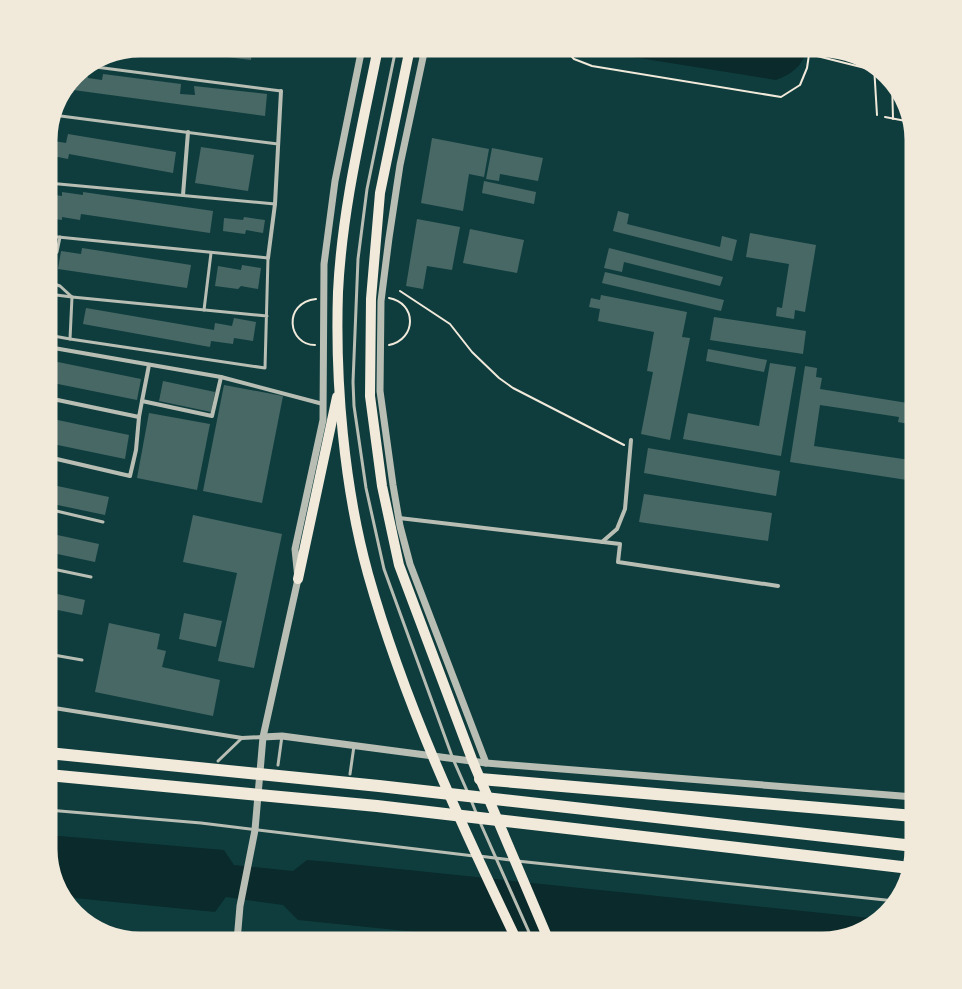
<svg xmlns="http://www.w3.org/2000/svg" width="962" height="989" font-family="Raleway,sans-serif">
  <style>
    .water { fill: #0a2a2b }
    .building { fill: #486865 }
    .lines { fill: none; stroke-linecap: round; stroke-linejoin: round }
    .path { stroke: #f1e9da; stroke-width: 2 }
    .service { stroke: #b8beb3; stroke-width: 3 }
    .minor { stroke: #b8beb3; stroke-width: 4 }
    .tertiary { stroke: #b8beb3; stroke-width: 7 }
    .primary { stroke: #f1e9da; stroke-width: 10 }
    .motorway { stroke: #f1e9da; stroke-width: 12 }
    .rim { fill: none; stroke: #f1e9da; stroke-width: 5 }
  </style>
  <rect width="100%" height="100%" fill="#0f3d3e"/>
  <g class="water">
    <path d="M587,48H807C803,66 792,74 776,80L589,50Z"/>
    <path d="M48,835L224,850L234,865L293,871L307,860L331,862L880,919L852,936L822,941H504L298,920L283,905L226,897L215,912L64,897L53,879L48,849Z"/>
  </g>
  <g class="building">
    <path d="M155,48H252L251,60Z"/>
    <path d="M81,70L88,71V78L102,80L103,74L181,84L180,94L195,95L194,86L267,94L265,116L66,89Z"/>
    <path d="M68,134L176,152L173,173L69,154L68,159L48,155V140L66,143Z"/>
    <path d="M432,138L489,149L484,177L469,174L463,211L421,203Z"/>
    <path d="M201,147L254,155L248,191L195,183Z"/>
    <path d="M492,148L543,158L538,181L500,174L499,181L486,179Z"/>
    <path d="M484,181L536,192L534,204L482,193Z"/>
    <path d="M62,192L83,195V192L213,211L210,233L81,214L80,220L62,217V220L48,218V194L62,196Z"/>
    <path d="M618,211L629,214L627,224L720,247L722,236L737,240L732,261L613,231Z"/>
    <path d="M244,217L265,220L263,233L246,230L245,234L223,231L224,218L243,220Z"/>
    <path d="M417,219L460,227L452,270L427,266L423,289L406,286Z"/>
    <path d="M470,229L524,240L517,273L463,263Z"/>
    <path d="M750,233L816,245L805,312L795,310L794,319L776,316L777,307L782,308L789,264L746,257Z"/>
    <path d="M82,248L191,265L187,288L58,269L61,251L81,254Z"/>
    <path d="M609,248L723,277L720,286L624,262L622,272L604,268Z"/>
    <path d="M242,265L261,268L258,289L241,286L238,289L215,286L218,266L241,270Z"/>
    <path d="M605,272L724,300L721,311L602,283Z"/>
    <path d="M601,295L687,312L682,337L690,338L670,440L641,434L653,372L647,371L654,332L598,321L600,309L589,307L591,298L600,300Z"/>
    <path d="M86,308L214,330L215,323L232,326L234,318L256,322L253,341L234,338L233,344L211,341L210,347L83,324Z"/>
    <path d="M714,317L806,331L803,354L710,340Z"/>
    <path d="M708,349L767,360L764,372L706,361Z"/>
    <path d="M48,360L141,379L137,400L48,382Z"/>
    <path d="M770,363L796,367L781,456L683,439L688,413L759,426Z"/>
    <path d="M805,366L817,368L816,377L822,378L820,389L914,404V425L898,422L899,417L820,405L814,446L910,460L907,480L790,462Z"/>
    <path d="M163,381L215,392L211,412L159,401Z"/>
    <path d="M224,385L283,396L262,503L203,491Z"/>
    <path d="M149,413L210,424L197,490L137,478Z"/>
    <path d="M48,418L129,435L125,459L48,443Z"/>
    <path d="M648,448L780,471L776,496L644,473Z"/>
    <path d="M48,484L109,497L105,515L48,503Z"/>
    <path d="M644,494L772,513L768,541L639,522Z"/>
    <path d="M193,515L282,534L254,668L218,661L237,573L183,562Z"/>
    <path d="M48,533L99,544L95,562L48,552Z"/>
    <path d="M48,592L85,600L82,615L48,608Z"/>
    <path d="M184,613L222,621L216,647L179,639Z"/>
    <path d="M109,623L160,634L157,649L166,651L162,667L220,680L213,716L95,692Z"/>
  </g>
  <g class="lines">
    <g class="path">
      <path d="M564,48L574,59L592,66L781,97L800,85L807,68L810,48"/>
      <path d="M809,54L873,70"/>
      <path d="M874,66L877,115"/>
      <path d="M892,81L893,119"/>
      <path d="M885,117L911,122"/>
      <path d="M400,291L450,324L472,352L499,378L513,388L624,445"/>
      <path d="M389,298C417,303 417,339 389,345"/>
      <path d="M315,345C288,345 282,303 316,299"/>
    </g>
    <g class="service">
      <path d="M396,48L367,189L358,259L353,382L354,406L366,488L384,569L453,759L468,793"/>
      <path d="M88,66L281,91"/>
      <path d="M53,115L278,144"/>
      <path d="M48,183L275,204"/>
      <path d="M48,236L268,258L265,368L70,339L72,297L267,316"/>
      <path d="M48,261L57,252L60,237"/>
      <path d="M48,282L60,286L72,297"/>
      <path d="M48,294L72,297"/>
      <path d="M204,310L211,253"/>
      <path d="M48,335L70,339"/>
      <path d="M909,505L914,474"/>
      <path d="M48,509L103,522"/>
      <path d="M48,568L91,577"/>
      <path d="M48,654L82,660"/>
      <path d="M218,761L242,738"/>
      <path d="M278,765L282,736"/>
      <path d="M350,774L354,746"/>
      <path d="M471,800L477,815"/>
      <path d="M48,810L201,823L474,856"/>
      <path d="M479,820L533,941"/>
      <path d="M479,856L511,860"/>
      <path d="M517,861L895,901"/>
      <path d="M137,940L179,941"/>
      <path d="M222,941L238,935L273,941"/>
    </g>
    <g class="minor">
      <path d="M183,195L188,132"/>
      <path d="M268,258L275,204L281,91"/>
      <path d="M48,347L221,377L323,404"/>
      <path d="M149,365L142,401L212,416L221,377"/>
      <path d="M48,398L139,417L142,401"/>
      <path d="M48,457L130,476L136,450L139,417"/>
      <path d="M399,518L620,544L618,562L778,586"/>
      <path d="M602,542L617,529L625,509L631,440"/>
      <path d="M48,707L242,738L263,737"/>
    </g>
    <g class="tertiary">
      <path d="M425,48L400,165L389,238L381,301L380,391L393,485L400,526L410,564L486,763"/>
      <path d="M263,737L282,736L486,763L914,797"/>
      <path d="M237,941L240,906L255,830L263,737L298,579L295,549L323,420L324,264L335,181L362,48"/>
    </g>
    <g class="primary">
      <path d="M378,48C362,128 342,209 338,292C335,382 344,487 368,574C404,702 460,822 517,941"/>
      <path d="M410,48L380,193L371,299L370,396L382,486L399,565L473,762L549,941"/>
      <path d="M298,579L337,397"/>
    </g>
    <g class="motorway">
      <path d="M48,753L379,786L914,846"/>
      <path d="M48,775L377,806L910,868"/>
      <path d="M480,779L914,816"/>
    </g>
  </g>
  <path d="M0 0H962V989H0ZM140 55H822A85 85 0 0 1 907 140V849A85 85 0 0 1 822 934H140A85 85 0 0 1 55 849V140A85 85 0 0 1 140 55Z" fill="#f1e9da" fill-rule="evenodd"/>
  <path class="rim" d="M140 55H822A85 85 0 0 1 907 140V849A85 85 0 0 1 822 934H140A85 85 0 0 1 55 849V140A85 85 0 0 1 140 55Z"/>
</svg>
